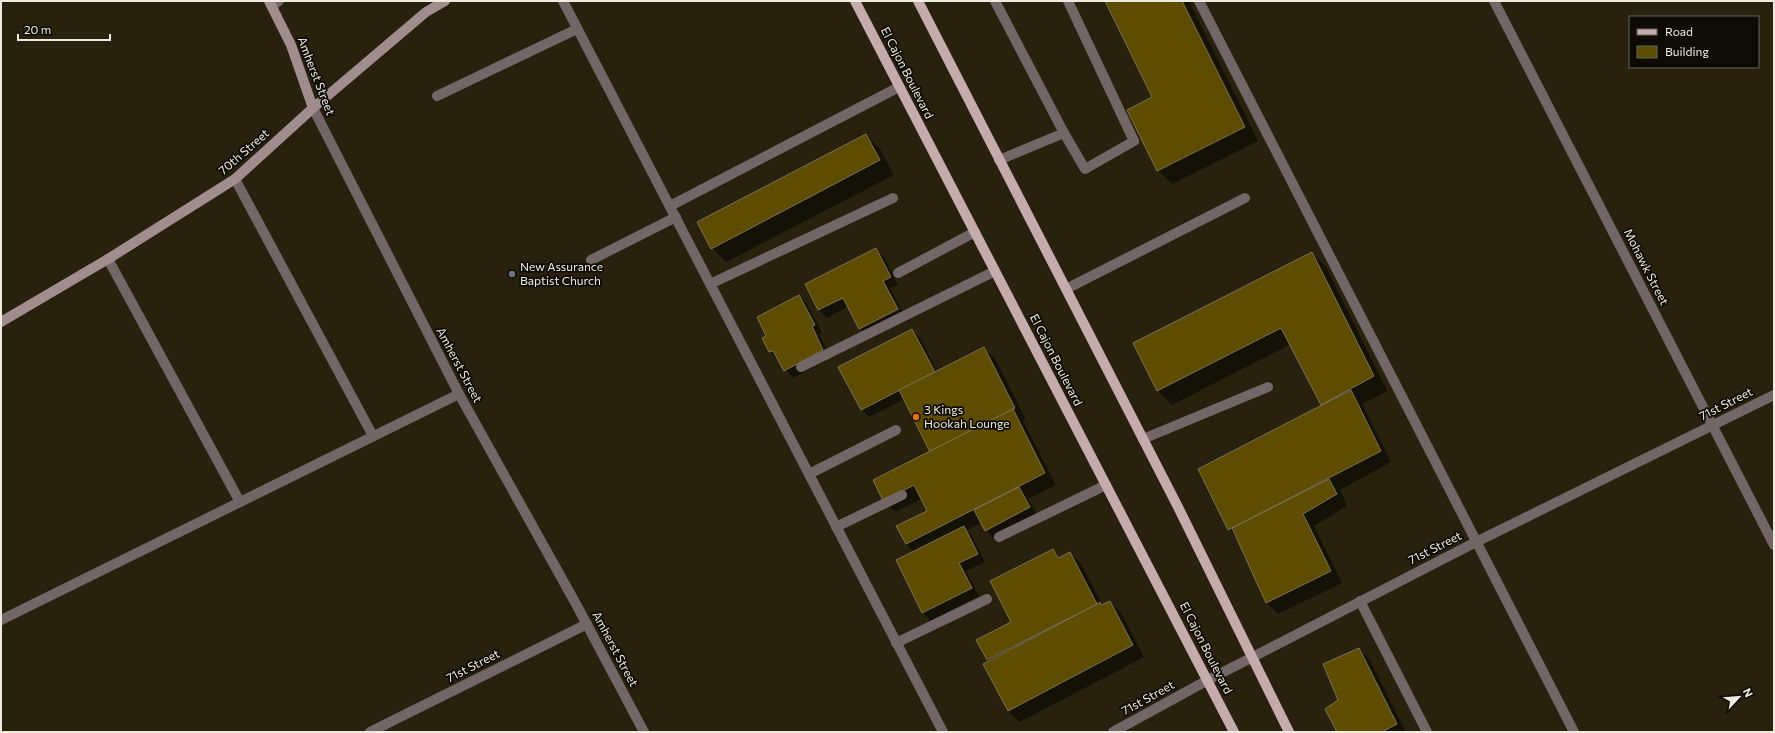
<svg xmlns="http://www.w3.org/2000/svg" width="1775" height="733" font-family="Commissioner,sans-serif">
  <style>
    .shadow { fill: #0007 }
    .building { fill: #5e4c00; stroke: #7a735c }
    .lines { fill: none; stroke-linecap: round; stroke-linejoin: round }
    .lane { stroke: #726666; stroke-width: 10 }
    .street { stroke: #726666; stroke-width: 10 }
    .secondary { stroke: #a18d8d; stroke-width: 10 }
    .primary { stroke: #c5abab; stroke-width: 10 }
    .worship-dot { fill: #6b7280; stroke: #0d0b04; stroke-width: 1.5 }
    .food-dot { fill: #e8710a; stroke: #0d0b04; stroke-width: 1.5 }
    .labels { text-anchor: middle; stroke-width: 3.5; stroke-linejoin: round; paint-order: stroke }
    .street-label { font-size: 12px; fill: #efebde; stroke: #0d0b04 }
    .poi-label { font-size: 12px; fill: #efebde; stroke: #0d0b04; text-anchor: start }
  </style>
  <rect width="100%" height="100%" fill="#27210d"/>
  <g class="shadow">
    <path d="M1106,1H1189L1258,141L1172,184L1158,170L1154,97Z"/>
    <path d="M866,135L880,149L894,175L726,262L712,248Z"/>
    <path d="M876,249L884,257L898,285L890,288L900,307L861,326V329L901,309L905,317L868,336L860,328L849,306L827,318L819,310L807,284Z"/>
    <path d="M1312,253L1326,267L1387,391L1362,404L1391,462L1340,490L1347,506L1314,526L1342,583L1278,614L1267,603L1238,539L1229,529L1323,406L1291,344L1172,405L1158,391L1134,343Z"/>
    <path d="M799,296L807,304L822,333L819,334L830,358L793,378L770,352L763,339L768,336Z"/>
    <path d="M912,330L920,338L937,372L984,348L995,359L1026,420L1023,421L1056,485L1028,499L1037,515L993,538L986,530L982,522L967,530L971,535L985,562L966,571L979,596L931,621L923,613L897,560L914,552L906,544L929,511L921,499L895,512L884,501L932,452L905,399L869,417L861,409Z"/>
    <path d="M1053,550L1060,558L1070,553L1081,564L1103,606L1110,602L1121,613L1144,657L1020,722L1008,711L984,664L988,661L978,641L1013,623Z"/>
    <path d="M1359,649L1370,660L1406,732H1338L1339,701Z"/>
  </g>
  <g class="building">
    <path d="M1105,1H1182L1245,127L1157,171L1127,110L1152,97Z"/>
    <path d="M866,134L880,160L711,249L697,222Z"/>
    <path d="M876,248L891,277L883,281L898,309L859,329L843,298L818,310L805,284Z"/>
    <path d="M1312,252L1374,376L1321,405L1281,328L1157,391L1133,343Z"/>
    <path d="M799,295L815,325L812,326L823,350L784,371L773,351L769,352L762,338L766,336L757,317Z"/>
    <path d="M912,329L935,372L861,410L838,367Z"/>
    <path d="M984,347L1015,408L930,452L899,390Z"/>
    <path d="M1351,390L1381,451L1228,530L1198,469Z"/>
    <path d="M1013,409L1045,473L906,544L896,526L927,511L914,485L883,501L873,480Z"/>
    <path d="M1329,479L1337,494L1303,514L1331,571L1266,603L1232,528Z"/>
    <path d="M1019,487L1030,507L985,531L974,510Z"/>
    <path d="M964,526L978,554L959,563L972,588L922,613L896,560Z"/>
    <path d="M1053,549L1058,558L1070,552L1097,604L987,660L976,640L1011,622L990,581Z"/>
    <path d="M1110,601L1133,645L1008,711L983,664L1097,604L1100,602L1101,605Z"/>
    <path d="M1359,648L1397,724L1382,732H1337L1325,709L1338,700L1323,664Z"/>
  </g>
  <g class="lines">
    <g class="lane">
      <path d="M563,1L943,732"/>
      <path d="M995,1L1064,133L1085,169L1134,141L1068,1"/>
      <path d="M1199,1L1574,732"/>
      <path d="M272,6L279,1"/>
      <path d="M437,96L577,29"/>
      <path d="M999,160L1064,133"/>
      <path d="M235,179L373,436"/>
      <path d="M670,206L899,87"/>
      <path d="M108,259L240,502"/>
      <path d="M591,260L676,217"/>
      <path d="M898,273L975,232"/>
      <path d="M710,284L893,198"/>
      <path d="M1066,289L1245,198"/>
      <path d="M801,367L995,271"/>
      <path d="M1143,439L1268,387"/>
      <path d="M809,474L896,430"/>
      <path d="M836,527L902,495"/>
      <path d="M999,537L1106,485"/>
      <path d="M1360,601L1427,732"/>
      <path d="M1,620L459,394"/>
      <path d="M896,643L987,599"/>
    </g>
    <g class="street">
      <path d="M1494,1L1774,545"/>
      <path d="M313,108L459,394L576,604L644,732"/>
      <path d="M370,732L587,624"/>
      <path d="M1113,732L1208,680L1476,542L1774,395"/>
    </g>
    <g class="secondary">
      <path d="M269,1L291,45L313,108"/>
      <path d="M1,322L108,259L235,179L313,108L426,12L445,1"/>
    </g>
    <g class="primary">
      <path d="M855,1L1234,732"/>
      <path d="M918,1L1178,507L1289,732"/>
    </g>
  </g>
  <circle class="worship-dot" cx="512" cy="274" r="4"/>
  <circle class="food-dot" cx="916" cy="417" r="4"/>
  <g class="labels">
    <g class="street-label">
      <text transform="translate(907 73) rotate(63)" y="4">El Cajon Boulevard</text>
      <text transform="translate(316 76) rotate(69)" y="4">Amherst Street</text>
      <text transform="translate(244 152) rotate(-41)" y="4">70th Street</text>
      <text transform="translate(1646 267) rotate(63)" y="4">Mohawk Street</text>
      <text transform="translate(1056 360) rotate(63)" y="4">El Cajon Boulevard</text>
      <text transform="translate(459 365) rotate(62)" y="4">Amherst Street</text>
      <text transform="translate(1726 404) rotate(-27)" y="4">71st Street</text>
      <text transform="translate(1435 548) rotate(-27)" y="4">71st Street</text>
      <text transform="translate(1206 648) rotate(63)" y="4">El Cajon Boulevard</text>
      <text transform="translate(615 649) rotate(62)" y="4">Amherst Street</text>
      <text transform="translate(473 666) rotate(-27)" y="4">71st Street</text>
      <text transform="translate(1148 698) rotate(-29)" y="4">71st Street</text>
    </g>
    <g class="poi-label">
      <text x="520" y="271">New Assurance<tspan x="520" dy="14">Baptist Church</tspan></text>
      <text x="924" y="414">3 Kings<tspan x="924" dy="14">Hookah Lounge</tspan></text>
    </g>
  </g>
  <rect width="1775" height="733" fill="none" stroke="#efebde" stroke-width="4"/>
  <rect x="1629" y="16" width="130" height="52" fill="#0d0b04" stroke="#67655b"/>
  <rect x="1637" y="29" width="20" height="6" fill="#c5abab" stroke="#67655b"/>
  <text x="1665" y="36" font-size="12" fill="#efebde">Road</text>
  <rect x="1637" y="46" width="20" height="12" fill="#5e4c00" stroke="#67655b"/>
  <text x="1665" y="56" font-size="12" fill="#efebde">Building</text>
  <g transform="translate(1739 697) rotate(64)" stroke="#0d0b04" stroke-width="3" paint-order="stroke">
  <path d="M0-3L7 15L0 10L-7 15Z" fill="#efebde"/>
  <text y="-6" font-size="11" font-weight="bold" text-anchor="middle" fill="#efebde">N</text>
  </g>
  <path d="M18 34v6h92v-6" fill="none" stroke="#efebde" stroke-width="2"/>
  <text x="24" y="34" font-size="12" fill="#efebde" stroke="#0d0b04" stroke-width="3" paint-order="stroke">20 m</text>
</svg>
